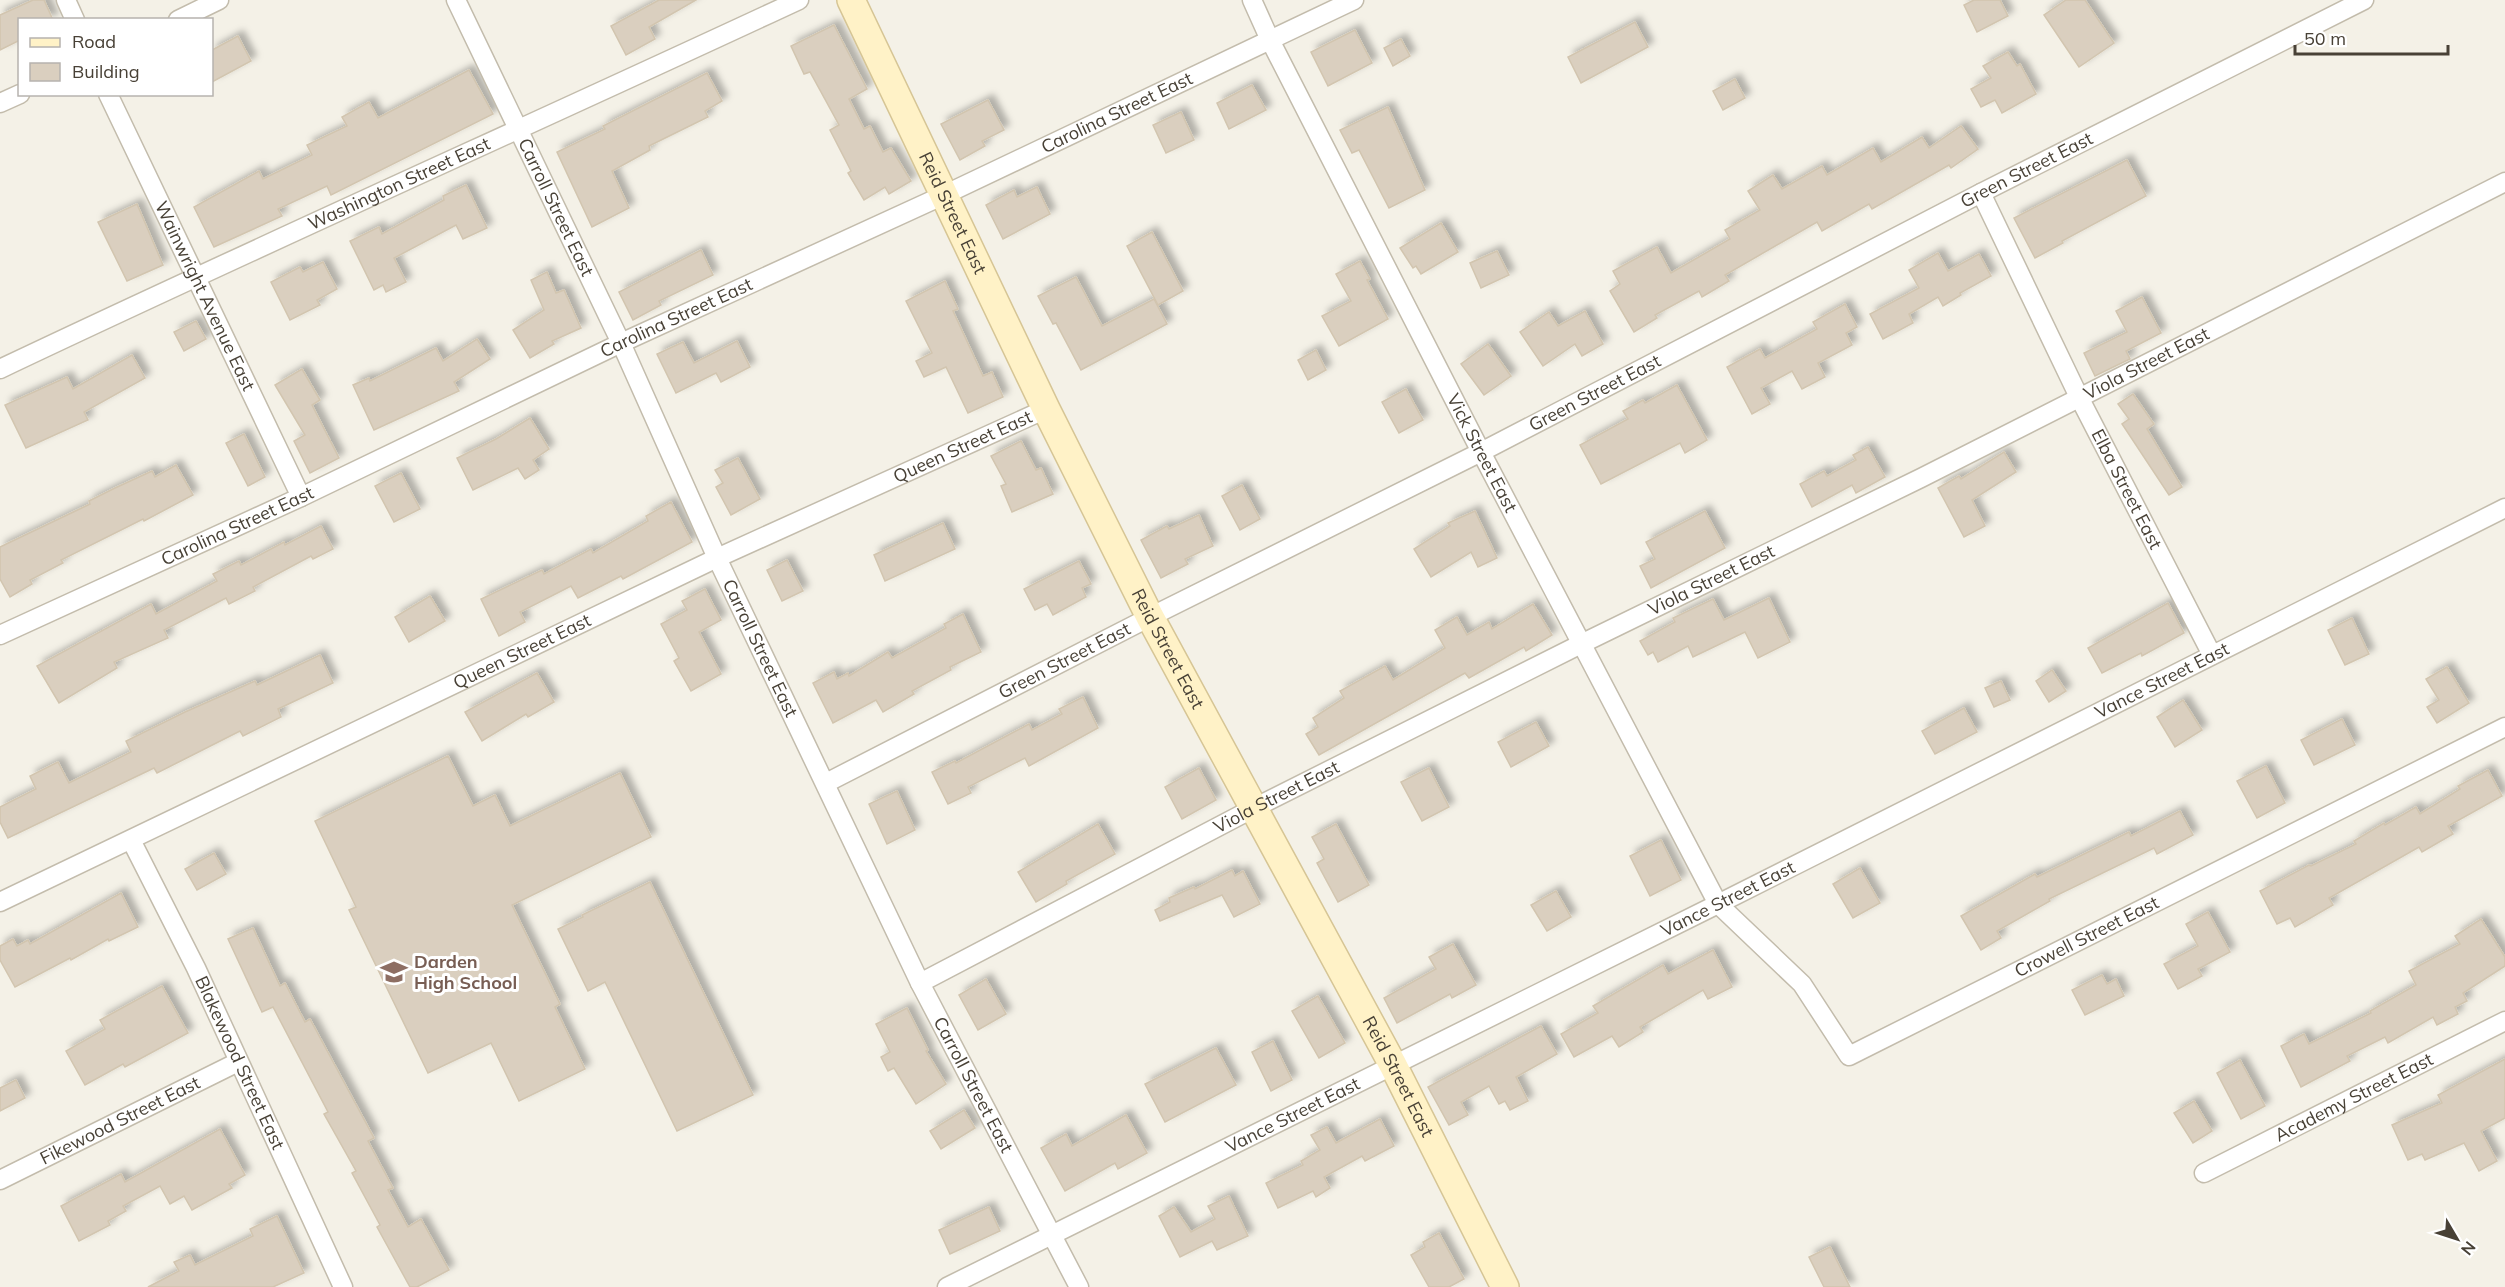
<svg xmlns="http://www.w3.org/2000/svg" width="2505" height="1287" font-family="Mulish,sans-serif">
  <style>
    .building { fill: #dacfbf; stroke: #d2c5af; stroke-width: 1.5; filter: url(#shadow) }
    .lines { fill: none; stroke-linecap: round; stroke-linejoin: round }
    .street-casing { stroke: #c3bcac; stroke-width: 21 }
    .secondary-casing { stroke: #d6c595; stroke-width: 30 }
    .street { stroke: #fff; stroke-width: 18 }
    .secondary { stroke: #fff2c7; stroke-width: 27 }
    .labels { text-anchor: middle; stroke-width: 6; stroke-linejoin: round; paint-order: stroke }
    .street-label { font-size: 18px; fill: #484136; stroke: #fff }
    .education-label { font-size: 18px; font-weight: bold; fill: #785e54; stroke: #fff; text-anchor: start }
  </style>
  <defs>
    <filter id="shadow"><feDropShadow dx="5.5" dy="-5.5" stdDeviation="3" flood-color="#0004"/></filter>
  </defs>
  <rect width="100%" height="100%" fill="#f4f1e7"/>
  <g class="building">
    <path d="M33,0H44L53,20H20V40L0,50V15Z"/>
    <path d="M659,0H696L649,27L655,39L626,55L611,26Z"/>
    <path d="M1974,0H2000L2008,16L1977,32L1964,5Z"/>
    <path d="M2066,0H2085L2114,43L2079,67L2044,15Z"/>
    <path d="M1635,22L1648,47L1581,83L1568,57Z"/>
    <path d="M834,25L867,89L849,99L864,129L870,126L883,152L891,148L911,181L889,194L885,187L864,200L848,173L851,171L830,130L839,125L810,72L804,74L791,46Z"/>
    <path d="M1355,30L1372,63L1328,86L1311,52Z"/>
    <path d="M238,36L251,61L212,82V50Z"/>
    <path d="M1401,39L1410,56L1393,66L1384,48Z"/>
    <path d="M2008,52L2017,66L2020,64L2036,94L2002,113L1995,100L1981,107L1971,89L1991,78L1983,66Z"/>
    <path d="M469,70L493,114L331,195L327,186L278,209L282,216L214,247L194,207L259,171L263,179L312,155L307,145L347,126L342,117L369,102L378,118Z"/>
    <path d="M707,73L722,101L705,111L708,117L649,146L650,150L612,171L629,208L592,227L557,152L605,129L603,126Z"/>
    <path d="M1735,79L1745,98L1723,110L1713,91Z"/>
    <path d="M1252,85L1266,110L1229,129L1217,103Z"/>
    <path d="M988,100L1004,130L982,141L985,146L960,160L941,124Z"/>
    <path d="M1388,107L1425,190L1389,208L1359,150L1352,153L1340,130Z"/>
    <path d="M1181,112L1194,140L1166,153L1153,125Z"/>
    <path d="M1961,126L1978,149L1951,168L1949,165L1872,209L1869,204L1822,231L1817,222L1725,275L1729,281L1702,297L1699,291L1655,315L1657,318L1634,332L1610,291L1620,284L1613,271L1657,247L1671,273L1730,239L1725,230L1760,210L1748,191L1773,175L1782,189L1822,166L1827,175L1873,148L1881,162L1922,137L1929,148Z"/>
    <path d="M2127,160L2146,196L2062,241L2063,243L2035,258L2014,218Z"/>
    <path d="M466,185L487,228L463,239L456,225L394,258L406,282L386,292L383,285L374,290L350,241L379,227L382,234L444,200L443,196Z"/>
    <path d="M1037,187L1050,214L1003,239L986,205L1014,190L1017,197Z"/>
    <path d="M137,204L163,265L127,281L98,222Z"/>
    <path d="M1441,223L1458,252L1421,274L1416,266L1413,268L1400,248Z"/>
    <path d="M1152,232L1183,291L1158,305L1127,246Z"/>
    <path d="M701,250L713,275L659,301L661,305L633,320L619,292Z"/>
    <path d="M1497,251L1509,275L1481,288L1470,263Z"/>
    <path d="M1938,253L1948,271L1979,254L1991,276L1960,293L1961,295L1943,306L1938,297L1909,314L1913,323L1883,339L1870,314L1919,288L1909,270Z"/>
    <path d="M1360,261L1370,279L1367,280L1388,319L1339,346L1322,316L1351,301L1336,274Z"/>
    <path d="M323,262L337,289L317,300L320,305L290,320L271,282L300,267L303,272Z"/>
    <path d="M547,272L556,293L564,290L581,328L552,341L554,344L530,358L513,330L544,310L531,280Z"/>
    <path d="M1076,277L1102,326L1154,299L1167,324L1081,370L1056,323L1053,324L1038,296Z"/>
    <path d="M945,281L958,309L953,311L983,376L992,372L1003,397L968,413L946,367L924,377L916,361L932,353L906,301Z"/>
    <path d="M2142,297L2161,333L2126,351L2130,359L2095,376L2084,353L2127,332L2116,311Z"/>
    <path d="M1845,304L1857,327L1846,333L1852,345L1818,363L1825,377L1802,389L1792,371L1761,388L1770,404L1752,414L1727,367L1760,349L1765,358L1817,329L1813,322Z"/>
    <path d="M1585,311L1603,344L1582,356L1575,344L1543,366L1520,332L1549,312L1558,326Z"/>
    <path d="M196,321L206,339L184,351L174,332Z"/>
    <path d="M477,339L490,359L454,382L459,391L374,430L353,385L369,378L370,381L436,348L443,361Z"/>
    <path d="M737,341L750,367L721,382L716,373L676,393L657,354L683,342L694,363Z"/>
    <path d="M1488,344L1511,376L1484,395L1461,364Z"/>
    <path d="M1316,350L1326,370L1308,380L1298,360Z"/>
    <path d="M132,355L145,378L84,412L88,420L26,448L5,405L67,377L73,389Z"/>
    <path d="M302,369L320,400L312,405L339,458L310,473L294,441L305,435L275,385Z"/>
    <path d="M1677,385L1707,440L1685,453L1680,443L1601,484L1580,445L1628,419L1623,411L1643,400L1645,403Z"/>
    <path d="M1406,389L1423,420L1399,433L1382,402Z"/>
    <path d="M2133,394L2154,424L2147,429L2182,487L2169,495L2122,424L2129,419L2118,404Z"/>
    <path d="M530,418L549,449L533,460L539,470L525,479L518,468L473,490L457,458L496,439Z"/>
    <path d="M244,434L265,477L248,486L226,443Z"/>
    <path d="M1021,441L1036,470L1041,468L1053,494L1012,512L1001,486L1006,484L991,456Z"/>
    <path d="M1868,447L1885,477L1856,493L1852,485L1812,507L1800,484L1824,471L1827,476L1856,460L1853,455Z"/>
    <path d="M2004,452L2016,472L1972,500L1985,526L1964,537L1938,488L1959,476L1961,479Z"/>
    <path d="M738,458L760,499L731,515L716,487L723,483L715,470Z"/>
    <path d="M176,465L193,495L144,521L143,519L61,560L63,563L30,580L32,584L10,597L0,579V547L90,504L89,501L115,488L152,471L155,477Z"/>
    <path d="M401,473L420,509L394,522L375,486Z"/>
    <path d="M1242,485L1260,519L1240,530L1222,496Z"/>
    <path d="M671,502L692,542L623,579L621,576L578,598L571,586L520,612L525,622L499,636L481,599L542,570L544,574L591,549L593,553L648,521L646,516Z"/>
    <path d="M1475,511L1497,558L1478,567L1471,552L1431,577L1414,549L1450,526L1448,523Z"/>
    <path d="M1705,511L1725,548L1651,588L1640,566L1655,559L1646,542Z"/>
    <path d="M1199,515L1213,546L1185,559L1188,564L1161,578L1141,540L1167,526L1169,529Z"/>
    <path d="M943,523L955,549L885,581L874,555Z"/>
    <path d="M321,526L333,549L313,559L311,556L253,587L255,591L229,604L226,598L164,630L168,638L114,662L117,668L59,703L37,666L151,604L156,614L217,581L213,574L239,561L241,565L284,542L285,545Z"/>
    <path d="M787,560L803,591L782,601L767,570Z"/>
    <path d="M1079,561L1091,584L1082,588L1086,597L1053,615L1047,604L1035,610L1024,589Z"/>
    <path d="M705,589L721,620L699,632L721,674L691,691L674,661L679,658L661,624L687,610L682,601Z"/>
    <path d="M430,596L445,621L409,642L395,617Z"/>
    <path d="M1769,598L1790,642L1758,658L1745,632L1693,657L1688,646L1658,662L1653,652L1648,655L1640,641L1675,622L1673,618L1713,599L1724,620Z"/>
    <path d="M2168,603L2184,633L2142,656L2141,653L2102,673L2088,648Z"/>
    <path d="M1533,604L1552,635L1526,651L1524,647L1469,678L1465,673L1319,755L1306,734L1318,727L1313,718L1344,698L1340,691L1385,666L1393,680L1445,648L1435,630L1457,617L1467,635L1489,622L1492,629Z"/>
    <path d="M963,614L981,652L950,667L951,670L912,691L914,694L883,712L876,700L833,723L813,683L834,672L837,679L848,673L849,676L888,652L892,658L946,628L944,624Z"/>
    <path d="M2352,618L2369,654L2345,665L2328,630Z"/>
    <path d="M320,655L333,683L278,709L281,717L243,736L240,731L157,773L154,768L8,838L0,822V807L36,789L30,776L58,762L69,783L131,752L126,741L185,712L255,681L257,685Z"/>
    <path d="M2447,667L2469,703L2437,723L2427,707L2439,700L2426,679Z"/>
    <path d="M2052,670L2066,691L2049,702L2036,681Z"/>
    <path d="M537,673L554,702L528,717L526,714L482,741L465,712Z"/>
    <path d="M2001,681L2010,700L1994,707L1985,688Z"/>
    <path d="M1083,697L1098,728L1029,766L1025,758L968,787L971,793L948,804L932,772L955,761L956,763L1029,724L1032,730L1062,714L1059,709Z"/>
    <path d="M2183,700L2202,730L2175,747L2157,717Z"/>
    <path d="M1964,708L1977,732L1935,754L1922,731Z"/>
    <path d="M2342,719L2355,745L2314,765L2301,740Z"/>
    <path d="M1536,722L1549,746L1511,767L1498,742Z"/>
    <path d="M448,756L473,806L495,795L510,826L620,773L651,837L512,905L560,1004L555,1007L585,1069L519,1101L491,1043L428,1073L349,910L356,907L315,821Z"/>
    <path d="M2266,766L2285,803L2257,818L2237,781Z"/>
    <path d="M1199,768L1216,800L1182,819L1165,787Z"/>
    <path d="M1429,768L1449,807L1422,821L1401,782Z"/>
    <path d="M2488,770L2502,796L2448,826L2453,834L2422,852L2419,847L2329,898L2333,905L2295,927L2290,918L2277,924L2260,891L2309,865L2311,866L2356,844L2354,841L2384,823L2385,825L2416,807L2420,814L2460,789L2458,786Z"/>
    <path d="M897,791L915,830L887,844L869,804Z"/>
    <path d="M2180,811L2193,835L2157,854L2154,848L2049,899L2050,901L1997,931L2001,938L1981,950L1961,916L2035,874L2037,877L2129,832L2131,836Z"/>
    <path d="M1098,824L1115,854L1066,881L1067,884L1036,902L1018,872Z"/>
    <path d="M1336,824L1369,885L1338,902L1317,863L1324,859L1312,837Z"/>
    <path d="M1661,840L1681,880L1650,896L1630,856Z"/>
    <path d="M214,853L226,874L197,890L185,869Z"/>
    <path d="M1860,868L1880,903L1853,918L1833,884Z"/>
    <path d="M1232,870L1235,876L1243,871L1260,904L1234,917L1222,895L1160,921L1155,910L1170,902L1169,898L1194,887L1195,889Z"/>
    <path d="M650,882L753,1095L677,1131L605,982L588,991L558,929L583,917L582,915Z"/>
    <path d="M1556,891L1571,917L1547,931L1531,905Z"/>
    <path d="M121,893L138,927L109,941L108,939L71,960L70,958L15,987L0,960V946L13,939L17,946L28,940L30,944Z"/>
    <path d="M2208,912L2230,952L2198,969L2202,976L2178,989L2164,964L2198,946L2186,924Z"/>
    <path d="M2481,919L2505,957V966L2463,993L2467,1001L2455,1007L2458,1014L2437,1025L2433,1017L2388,1043L2385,1037L2347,1056L2350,1061L2301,1087L2281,1046L2304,1034L2309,1044L2371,1013L2370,1011L2416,985L2409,971L2460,944L2455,936Z"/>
    <path d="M253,928L280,986L285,983L305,1022L310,1019L374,1138L368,1141L393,1188L388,1190L408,1227L421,1219L449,1270L417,1287H410L377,1227L380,1225L352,1173L356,1171L324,1114L328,1112L273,1007L262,1012L228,939Z"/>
    <path d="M1453,944L1476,985L1452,998L1450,994L1397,1023L1384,998L1436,969L1429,957Z"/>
    <path d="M1713,950L1732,987L1708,999L1703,990L1640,1027L1643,1032L1619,1047L1612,1036L1574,1057L1561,1034L1598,1013L1593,1006L1663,965L1668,974Z"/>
    <path d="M2102,975L2107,984L2116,979L2124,996L2085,1015L2072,990Z"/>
    <path d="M986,979L1006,1014L978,1030L959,995Z"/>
    <path d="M162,986L188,1033L125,1067L123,1064L85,1085L66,1051L105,1029L100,1020Z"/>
    <path d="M1318,996L1345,1043L1319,1058L1292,1011Z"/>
    <path d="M907,1008L928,1050L926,1051L946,1084L916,1104L894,1068L888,1071L881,1057L890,1052L876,1024Z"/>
    <path d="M1541,1026L1557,1054L1516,1077L1528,1101L1510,1110L1505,1101L1499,1104L1489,1086L1461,1102L1468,1115L1449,1125L1428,1087Z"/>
    <path d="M1273,1041L1292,1080L1271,1091L1252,1052Z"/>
    <path d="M1216,1048L1236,1085L1165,1122L1145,1084Z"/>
    <path d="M2505,1059V1118L2481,1131L2497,1161L2479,1171L2464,1143L2425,1160L2422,1154L2408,1160L2392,1125L2442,1103L2438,1095Z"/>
    <path d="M2240,1060L2265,1106L2241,1119L2217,1073Z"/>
    <path d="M16,1080L25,1098L0,1111V1088Z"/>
    <path d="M2194,1101L2212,1131L2193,1143L2174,1113Z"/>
    <path d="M964,1110L975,1128L941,1149L930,1131Z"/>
    <path d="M1126,1115L1147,1153L1118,1169L1115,1163L1065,1191L1041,1148L1066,1134L1072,1146Z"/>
    <path d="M1380,1119L1394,1146L1365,1161L1362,1156L1324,1177L1330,1188L1316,1197L1313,1191L1278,1208L1266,1183L1303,1165L1301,1161L1320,1150L1311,1135L1327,1127L1336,1143Z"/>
    <path d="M220,1129L245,1175L229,1184L232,1188L192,1210L184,1196L170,1204L160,1186L123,1206L126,1211L108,1221L110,1225L79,1241L61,1206L121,1174L125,1182Z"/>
    <path d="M1229,1196L1248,1236L1217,1250L1212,1241L1180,1257L1159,1216L1174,1207L1191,1232L1215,1219L1208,1206Z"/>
    <path d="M989,1207L1000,1231L950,1254L939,1230Z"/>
    <path d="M277,1216L304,1273L273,1287H148L179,1271L174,1262L190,1255L195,1265L253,1236L250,1229Z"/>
    <path d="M1439,1233L1464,1279L1449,1287H1429L1411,1255L1425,1247L1423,1242Z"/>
    <path d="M1830,1247L1850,1287H1824L1809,1257Z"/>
  </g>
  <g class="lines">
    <defs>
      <g id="street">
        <path d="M66,0L75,20"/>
        <path id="s1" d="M456,0L621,343L717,558L920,983L1079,1287"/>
        <path id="s2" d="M1252,0L1270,40L1481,452L1718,904L1802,984L1849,1056L2505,727"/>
        <path d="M178,20L219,0"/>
        <path id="s3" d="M108,94L301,497"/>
        <path d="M0,103L20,94"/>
        <path id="s4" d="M1981,193L2079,397L2212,655"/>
        <path id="s5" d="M0,369C265,243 533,124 799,0"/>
        <path id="s6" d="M0,635L301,497L621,343L944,195L1354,0"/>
        <path id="s7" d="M826,783L1150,617L1481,452L1981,193L2364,0"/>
        <path id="s8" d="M131,840L196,968L343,1287"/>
        <path id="s9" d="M0,902L717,558L1046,409"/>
        <path id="s10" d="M920,983L1252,809L1581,644L1921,478L2505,182"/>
        <path id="s11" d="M2204,1173L2505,1021"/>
        <path id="s12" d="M0,1180L238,1062"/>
        <path id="s13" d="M947,1287L1718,904L2505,508"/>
      </g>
      <g id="secondary">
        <path id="s14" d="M851,0L1046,409L1150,617L1393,1065L1505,1287"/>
      </g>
    </defs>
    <use href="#street" class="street-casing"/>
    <use href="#secondary" class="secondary-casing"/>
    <use href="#street" class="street"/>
    <use href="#secondary" class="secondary"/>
  </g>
  <defs>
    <symbol id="school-bare" viewBox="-9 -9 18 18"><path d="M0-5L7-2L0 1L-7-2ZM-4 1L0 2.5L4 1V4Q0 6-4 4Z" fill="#8d6e63" stroke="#fff" stroke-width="2.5" paint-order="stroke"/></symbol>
  </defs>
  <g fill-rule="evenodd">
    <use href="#school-bare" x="375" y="953" width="38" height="38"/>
  </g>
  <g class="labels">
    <g class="street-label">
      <text dy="6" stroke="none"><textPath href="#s6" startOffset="1233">Carolina Street East</textPath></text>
      <text dy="6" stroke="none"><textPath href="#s7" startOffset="1348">Green Street East</textPath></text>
      <text dy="6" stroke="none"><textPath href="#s5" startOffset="440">Washington Street East</textPath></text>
      <text dy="6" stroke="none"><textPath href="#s1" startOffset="230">Carroll Street East</textPath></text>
      <text dy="6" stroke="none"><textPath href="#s14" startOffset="236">Reid Street East</textPath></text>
      <text dy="6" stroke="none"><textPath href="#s3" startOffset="224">Wainwright Avenue East</textPath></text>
      <text dy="6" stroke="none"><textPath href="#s6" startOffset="747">Carolina Street East</textPath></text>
      <text dy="6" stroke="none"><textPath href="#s10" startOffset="1374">Viola Street East</textPath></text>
      <text dy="6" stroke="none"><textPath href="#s7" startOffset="862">Green Street East</textPath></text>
      <text dy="6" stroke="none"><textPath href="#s9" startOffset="1065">Queen Street East</textPath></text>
      <text dy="6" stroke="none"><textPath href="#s2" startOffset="508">Vick Street East</textPath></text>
      <text dy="6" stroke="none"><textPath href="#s4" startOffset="330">Elba Street East</textPath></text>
      <text dy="6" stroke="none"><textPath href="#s6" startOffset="261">Carolina Street East</textPath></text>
      <text dy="6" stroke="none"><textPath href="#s10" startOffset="888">Viola Street East</textPath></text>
      <text dy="6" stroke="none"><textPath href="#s1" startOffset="716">Carroll Street East</textPath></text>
      <text dy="6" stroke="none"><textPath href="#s14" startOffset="722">Reid Street East</textPath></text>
      <text dy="6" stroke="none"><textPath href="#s9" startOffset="579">Queen Street East</textPath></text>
      <text dy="6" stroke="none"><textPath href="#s7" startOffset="268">Green Street East</textPath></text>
      <text dy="6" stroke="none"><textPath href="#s13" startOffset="1358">Vance Street East</textPath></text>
      <text dy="6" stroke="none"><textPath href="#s10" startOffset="402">Viola Street East</textPath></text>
      <text dy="6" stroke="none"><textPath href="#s13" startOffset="872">Vance Street East</textPath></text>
      <text dy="6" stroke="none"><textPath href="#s2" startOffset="1485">Crowell Street East</textPath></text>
      <text dy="6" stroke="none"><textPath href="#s8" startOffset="248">Blakewood Street East</textPath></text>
      <text dy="6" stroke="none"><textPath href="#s14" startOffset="1208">Reid Street East</textPath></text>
      <text dy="6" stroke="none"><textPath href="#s1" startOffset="1202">Carroll Street East</textPath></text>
      <text dy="6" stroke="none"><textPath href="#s11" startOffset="168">Academy Street East</textPath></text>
      <text dy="6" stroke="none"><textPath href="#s13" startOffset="386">Vance Street East</textPath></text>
      <text dy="6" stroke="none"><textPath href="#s12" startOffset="134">Fikewood Street East</textPath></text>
    </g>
    <g class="education-label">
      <text x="414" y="968">Darden<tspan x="414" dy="21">High School</tspan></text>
    </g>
  </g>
  <rect x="18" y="18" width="195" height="78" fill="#ffffff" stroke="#b6b3af" stroke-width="1.5"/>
  <rect x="30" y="38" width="30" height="9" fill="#fff2c7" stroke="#b6b3af" stroke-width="1.5"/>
  <text x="72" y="48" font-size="18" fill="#484136">Road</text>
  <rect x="30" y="63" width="30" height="18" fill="#dacfbf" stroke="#b6b3af" stroke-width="1.5"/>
  <text x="72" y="78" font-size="18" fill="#484136">Building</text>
  <g transform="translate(2457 1239) rotate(129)" stroke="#ffffff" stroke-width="4.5" paint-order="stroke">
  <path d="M0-4.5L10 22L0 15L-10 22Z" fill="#484136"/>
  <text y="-9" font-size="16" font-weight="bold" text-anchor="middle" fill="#484136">N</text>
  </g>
  <path d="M2295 45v9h153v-9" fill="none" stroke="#484136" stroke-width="3"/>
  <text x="2304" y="45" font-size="18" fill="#484136" stroke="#ffffff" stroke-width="4.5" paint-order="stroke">50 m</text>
</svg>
